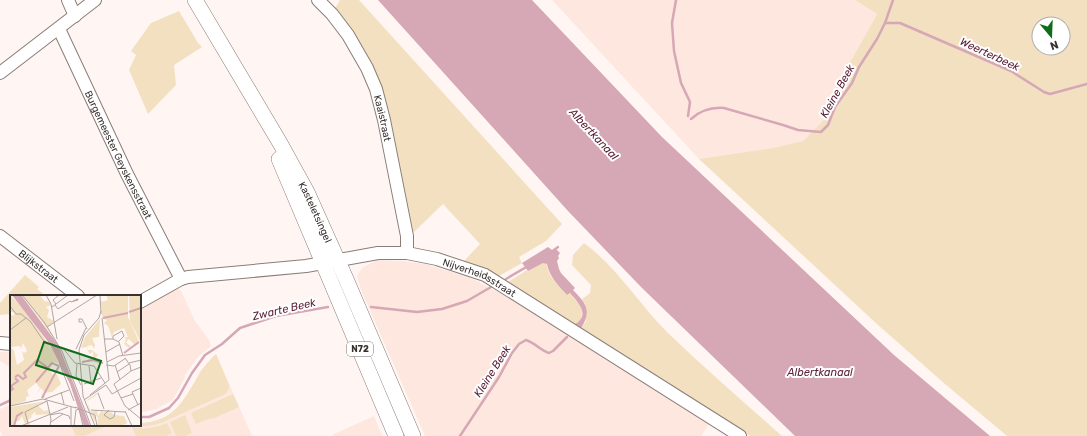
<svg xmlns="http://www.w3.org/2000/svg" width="1087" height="436" font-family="Rubik,sans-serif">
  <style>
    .built { fill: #fee7df }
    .green { fill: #f2e0c1; fill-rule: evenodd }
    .water { fill: #d6a7b5 }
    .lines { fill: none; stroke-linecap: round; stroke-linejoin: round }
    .stream { stroke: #d6a7b5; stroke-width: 2.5 }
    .minor-casing { stroke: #8a7d78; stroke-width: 14 }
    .major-casing { stroke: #8a7d78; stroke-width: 16 }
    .minor { stroke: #fff; stroke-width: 12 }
    .major { stroke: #fff; stroke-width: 15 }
    .labels { text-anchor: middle; stroke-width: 4; stroke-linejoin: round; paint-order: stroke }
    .shield { fill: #fff; stroke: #736f6d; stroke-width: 1 }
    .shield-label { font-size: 9px; font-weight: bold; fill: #37312f }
    .street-label { font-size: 10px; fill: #37312f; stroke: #fff }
    .water-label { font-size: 11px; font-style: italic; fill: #5b2137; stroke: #fff }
    .inset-river { fill: none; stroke: #d6a7b5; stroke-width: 2 }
    .inset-road { fill: none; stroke: #afa7a5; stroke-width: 1 }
    .view { fill: #0f6d19; fill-opacity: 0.15; stroke: #0f6d19; stroke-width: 2 }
    .inset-edge { fill: none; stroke: #37312f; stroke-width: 2 }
  </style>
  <rect width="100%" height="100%" fill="#fff6f3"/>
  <g class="built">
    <path d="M552,0H855L877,14L839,82L825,120L803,141L774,148L699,159Z"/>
    <path d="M378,260L403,261L425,264L469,277L508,297L710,423L701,436H425L361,290L357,276L363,267Z"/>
    <path d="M178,288L181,291L195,321L209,340L211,346L199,356L185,375V377L173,400L156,409L140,413V308Z"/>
    <path d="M0,352H11V368L0,361Z"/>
    <path d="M216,354L252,436H3L0,430V409L11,405V425H140L158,420L167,417L177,409L182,402L195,382L200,371Z"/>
    <path d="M374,416L382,436H332L334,434Z"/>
  </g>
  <g class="green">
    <path d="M340,0H359L562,224L546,241L519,257L522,263L499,276L483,268L464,261L480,244L443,204L413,233L389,118L334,10Z"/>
    <path d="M855,0H1087V436H1007L945,384L878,325L699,159L773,148L803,141L825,119L839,82L877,14ZM1039,24H1063V48H1039Z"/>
    <path d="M179,11L198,43L202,47L174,65L176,85L148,114L129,70L136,55L131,51L151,23Z"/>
    <path d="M584,243C616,266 639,304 667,332C704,368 744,402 782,436H750L581,328L586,321L585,304L582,299L590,293L591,285L572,265L573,255Z"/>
    <path d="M544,262L547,265C549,278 558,285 567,295L570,293L580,305L582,311L581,320L575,324L508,282L527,270L528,271Z"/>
    <path d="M25,275L39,287L37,289L46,296H11V314L0,315V303Z"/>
    <path d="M216,354L229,385C229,391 226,394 221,396L161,423C152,426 143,427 133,425H140V423C188,421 187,380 216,354Z"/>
    <path d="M233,394L239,407L212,419L211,418L196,424L191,413Z"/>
    <path d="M185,415L192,433L185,436H176L170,422Z"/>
    <path d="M167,423L172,433L166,436H136L132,427C145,430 156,428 167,423Z"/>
    <path d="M71,425H109L84,436H76Z"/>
  </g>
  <g class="water">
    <path d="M378,0H532L662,137L894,355L990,436H795L642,288L568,211Z"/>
    <path d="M548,247L552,250L555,248L560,253L558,256L559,258L557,261L559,269L561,273L575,288L573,290C586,303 592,311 581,328L575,324C576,323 579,322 580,320C588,311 575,299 570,293L567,295C558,285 550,278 547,264L543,263L528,271L522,263Z"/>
  </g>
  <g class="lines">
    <g class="stream">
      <path d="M676,0L672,23L674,51L681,83L690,102L688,116"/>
      <path d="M885,23H900L1011,71L1044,92L1050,94L1087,84"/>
      <path d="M691,119C701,110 711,107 724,108L783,125L798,130L821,132L828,125L835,107L852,83L859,67L877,39L885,23L893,0"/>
      <path d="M553,251L558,247"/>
      <path d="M506,279L528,266"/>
      <path d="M371,307L417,312L442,309L467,301L491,287"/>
      <path d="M0,405L11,400"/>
      <path d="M140,417H149L169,408L178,398L192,373L205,355L222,344L240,328L276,316L328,307"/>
      <path d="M460,436L499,377L512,353L519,344L526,340C535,343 540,350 549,353L553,351L567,337"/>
    </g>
    <defs>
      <g id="minor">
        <path d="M68,0L75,16"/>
        <path id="s1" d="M318,0L332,14L348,35L367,68L376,89L384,120L407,236V253"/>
        <path id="s2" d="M59,29L127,174L181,279"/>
        <path d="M0,73L95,0"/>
        <path id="s3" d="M0,236L78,296"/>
        <path id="s4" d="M140,302L181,279L188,277L306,266L378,253H407L437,259L485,275L740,436"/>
        <path d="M0,343L11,344"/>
      </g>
      <g id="major">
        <path id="s5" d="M195,0L280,143L307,192L346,279L413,436"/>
        <path d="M279,159L396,436"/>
      </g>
    </defs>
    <use href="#minor" class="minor-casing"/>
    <use href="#major" class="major-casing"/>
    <use href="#minor" class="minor"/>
    <use href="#major" class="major"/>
  </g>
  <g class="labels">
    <rect class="shield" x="347" y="342" width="26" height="14" rx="3"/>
    <g class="shield-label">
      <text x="360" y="352">N72</text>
    </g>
    <g class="street-label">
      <text dy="4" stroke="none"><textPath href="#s1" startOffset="137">Kaaistraat</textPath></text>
      <text dy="4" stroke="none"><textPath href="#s2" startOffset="139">Burgemeester Geyskensstraat</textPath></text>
      <text dy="4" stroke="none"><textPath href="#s5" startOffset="244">Kasteletsingel</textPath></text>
      <text dy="4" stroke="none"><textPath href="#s3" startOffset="49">Blijkstraat</textPath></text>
      <text dy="4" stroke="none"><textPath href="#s4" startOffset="352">Nijverheidsstraat</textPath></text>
    </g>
    <g class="water-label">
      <text transform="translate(990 54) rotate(25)" y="4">Weerterbeek</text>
      <text transform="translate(837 91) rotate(-61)" y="4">Kleine Beek</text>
      <text transform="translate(594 134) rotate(47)" y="4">Albertkanaal</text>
      <text transform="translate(284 309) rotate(-13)" y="4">Zwarte Beek</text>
      <text transform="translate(492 371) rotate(-58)" y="4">Kleine Beek</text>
      <text x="820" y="376">Albertkanaal</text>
    </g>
  </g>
  <g transform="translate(10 295)">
    <rect width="131" height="131" fill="#fff6f3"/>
    <path d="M0,0L15,15L43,56L49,68L44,67L38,73L43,80L47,79L51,89L42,97L34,98L35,103H31L34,97L31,93L26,100L30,93L26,88L17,95L19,101L16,102V106L0,111V19L3,21L5,18L0,16ZM13,48L17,56L14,58L12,56L14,65L7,70L4,56L1,52L10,51L11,54ZM12,0H30L34,6L40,7L41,10L36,12L39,15L37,22L44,26L38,32L47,47ZM96,0H118V22L129,47L123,51L124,49L119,44L116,47L121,52L119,53L114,49L116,46L114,47L116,44L114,42H118L114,33L104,37L102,42L98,31L94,28L97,25L93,24L92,20L91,7L98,5ZM119,0H131V48L120,26ZM90,24L89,42L82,43L85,50L84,54L82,50L77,51L78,55H82L88,60L85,64L78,67V64L83,63V56L80,59L78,56L77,52L71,53L75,42ZM91,95L84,102L77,106L81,117L87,115L88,121L92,115L93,118L98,115L104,120L106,116L105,120L114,121L117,128L112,131H87L88,123L86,120L82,118L86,122L85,127L79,114L77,105ZM37,106L27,110L34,116L39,115L40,119L26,120L25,117L21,121L24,125L22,122L18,125L20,131L15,129L12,121L9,126H5L4,131H0V112Z" fill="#f2e0c1" fill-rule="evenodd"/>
    <path d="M2,0H11L49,51L80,131H74L60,89L39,48Z" fill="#d6a7b5"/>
    <path class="inset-river" d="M119,17L131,13M93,23L118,18M114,58L129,47M72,67L83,65L93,68M5,82L8,80L13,84L16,82L14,78L27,65L37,72M26,87L42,68L49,71M0,96L3,94L1,91L8,86L5,83M32,103L49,71M4,131L7,121L13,117"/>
    <path class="inset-road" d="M12,0L34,27L52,56L81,131M36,0L41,9L47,44M90,0L91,19M60,6L61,7L68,5V4L63,6M46,9L43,5L49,0M45,10L48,14L60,6M0,11L6,19H11L20,26L33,45L38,48M42,12L58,0M72,27H69V24H72L77,34M37,32L87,0M0,35L16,23M94,44H103L109,47L113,61M103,44V41L112,36L114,41L108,47M52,52L65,68L84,71L95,88M66,54L76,33M96,57L110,49M115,63L120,70L121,76M49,67L64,106M97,67L109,61L131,58M119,68L131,65M67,69L66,81L71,90M96,70L104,71L116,63M105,70L110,85M79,71L81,87M107,77L119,69M74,89L91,83M104,89L115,111L131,124M104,89L121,76L131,72M51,97L54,109M88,98L94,114M80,100L99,85L92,23M111,103L123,99M35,104L59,95M74,105L96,90L102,99L131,83M37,106L41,124L40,131M128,110L122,97L131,93M0,111L33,104L66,113M61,111V131M65,112L85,120L87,131M81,115L115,117M99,115L94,120L100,124L104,122L105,117M118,115L131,108M115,116L122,131M40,120L50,118L59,121L60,124M41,127L53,119M18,128L15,117L37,106M11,131L58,112M64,131L66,115L69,114L73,131M85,131L73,101L69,55L74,40L89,23L91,16"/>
    <path class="view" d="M34,47L91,66L83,89L26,70Z"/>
    <rect width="131" height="131" class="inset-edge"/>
  </g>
  <g transform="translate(1051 36) rotate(161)"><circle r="19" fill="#ffffff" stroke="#afadac"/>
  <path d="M0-3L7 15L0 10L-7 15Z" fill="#0f6d19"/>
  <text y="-6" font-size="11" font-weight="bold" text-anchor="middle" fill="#37312f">N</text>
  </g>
</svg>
